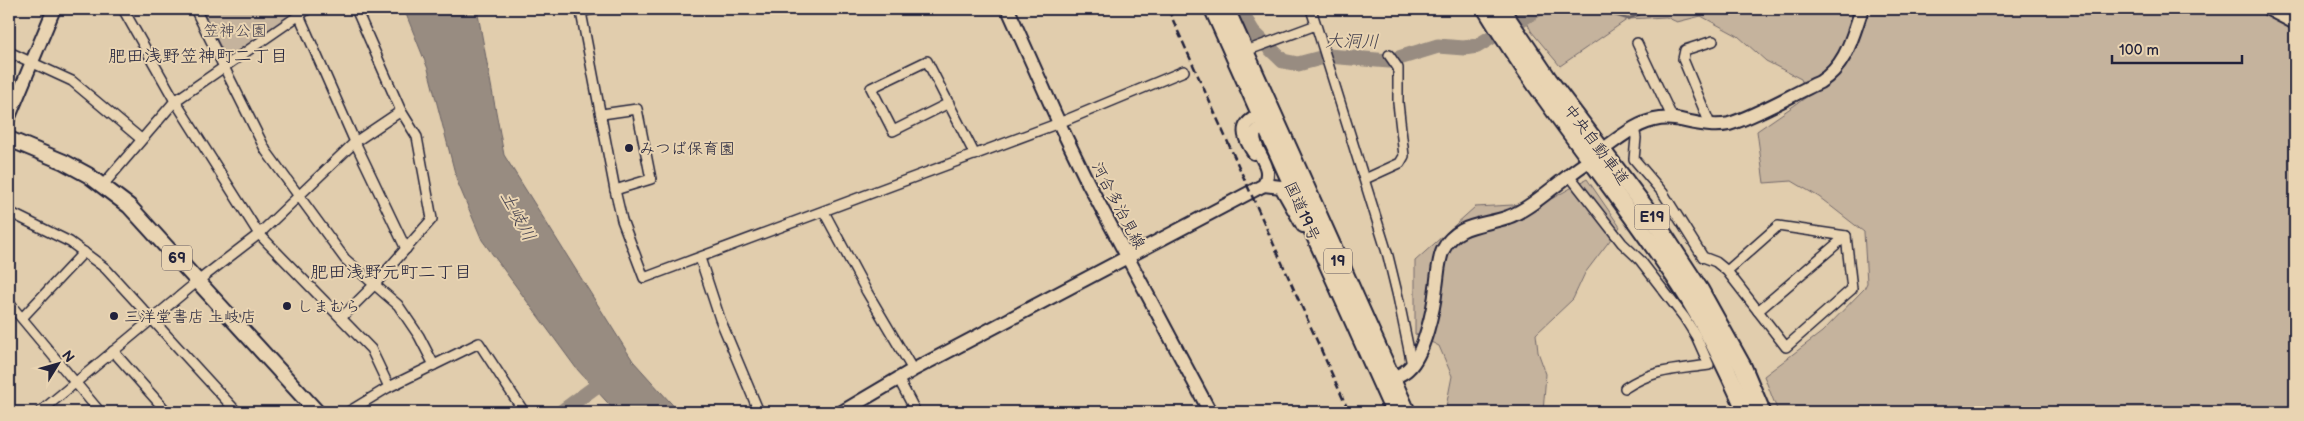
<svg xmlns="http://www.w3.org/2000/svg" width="2304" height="421" font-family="'Balsamiq Sans','Klee One',sans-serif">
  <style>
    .green { fill: #c5b39d; stroke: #746a6c }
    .water { fill: #988c81; stroke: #696265 }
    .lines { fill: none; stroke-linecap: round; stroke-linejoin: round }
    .stream { stroke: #696265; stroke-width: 2.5 }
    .river { stroke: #988c81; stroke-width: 15 }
    .street-casing { stroke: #22223b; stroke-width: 12 }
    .secondary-casing { stroke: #22223b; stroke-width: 16 }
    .primary-casing { stroke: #22223b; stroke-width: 18 }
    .highway-casing { stroke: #22223b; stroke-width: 20 }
    .street { stroke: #e9d4b2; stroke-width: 9 }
    .secondary { stroke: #e9d4b2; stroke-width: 12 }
    .primary { stroke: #e9d4b2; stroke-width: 14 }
    .highway { stroke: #e9d4b2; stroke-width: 16 }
    .rail { stroke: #22223b; stroke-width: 2.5; stroke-dasharray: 8 4; stroke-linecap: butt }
    .poi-dot { fill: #22223b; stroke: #e9d4b2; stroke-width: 2 }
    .labels { text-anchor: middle; stroke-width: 4; stroke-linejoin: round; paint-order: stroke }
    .shield { fill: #e9d4b2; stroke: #5e575f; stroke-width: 1 }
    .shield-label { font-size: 15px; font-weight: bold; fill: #22223b }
    .park-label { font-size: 16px; fill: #433f4f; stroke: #e9d4b2 }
    .street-label { font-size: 16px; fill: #22223b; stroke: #e9d4b2 }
    .poi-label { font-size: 16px; fill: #22223b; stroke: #e9d4b2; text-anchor: start }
    .water-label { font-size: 18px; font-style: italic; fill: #454250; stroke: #e9d4b2 }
    .neighbourhood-label { font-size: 18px; fill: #22223b; stroke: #e9d4b2 }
  </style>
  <rect width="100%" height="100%" fill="#e1cdad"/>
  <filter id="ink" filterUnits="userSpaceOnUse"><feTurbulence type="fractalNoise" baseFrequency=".02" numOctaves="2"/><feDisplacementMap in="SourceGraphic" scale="10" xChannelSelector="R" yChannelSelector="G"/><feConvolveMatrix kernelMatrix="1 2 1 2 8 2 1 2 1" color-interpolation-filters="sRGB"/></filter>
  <g filter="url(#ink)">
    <g class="green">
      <path d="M202,9H302L227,60Z"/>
      <path d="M1521,9H2295V412H1778L1764,376L1822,332L1864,289L1867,283L1864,232L1819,197L1792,181L1764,183L1757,131L1808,96L1801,79L1766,61L1738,36L1701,16L1677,22L1666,17L1628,19L1560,66L1531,31Z"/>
      <path d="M1587,179L1620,227L1585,273L1573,299L1536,334L1538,352L1546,374L1543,412H1445L1452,376L1439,346L1415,334V261L1475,207L1513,205L1553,198Z"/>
    </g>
    <path class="water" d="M404,9H477L504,155L633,361L679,412H616L576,368L482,240L457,181L428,69Z"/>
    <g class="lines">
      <path class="stream" d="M1594,9L1628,19L1652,9"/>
      <g class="river">
        <path d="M1239,9L1253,32L1283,61L1298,64L1328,56L1389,61L1438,46L1464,48L1477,46L1538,9"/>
        <path d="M561,412L606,379"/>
      </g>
      <defs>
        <g id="street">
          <path d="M123,9L175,101L259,234L371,349L389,387"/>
          <path d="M195,9L266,151L345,259L398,305L419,336L434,365"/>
          <path d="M595,9L581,12L615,190L622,220L644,278L1059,123L1184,71"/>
          <path d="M1311,9L1388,256L1398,297L1412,365"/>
          <path d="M299,15L355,142L406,249"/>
          <path d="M1637,43L1673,119"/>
          <path d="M1246,51L1316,25"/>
          <path d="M9,52L72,81L141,139"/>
          <path d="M949,103L893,131L871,88L927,61L975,155"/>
          <path d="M602,114L637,109L651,179L615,190"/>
          <path d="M1710,124L1683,59L1685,50L1713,41"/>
          <path d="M1634,127L1636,138L1634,159L1663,193L1703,257L1716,262L1727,271L1778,226L1846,236L1852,289L1786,347L1727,271"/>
          <path d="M1569,175L1622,243L1640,260L1684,317L1696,336L1709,365C1675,370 1654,369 1625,388"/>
          <path d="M1365,179L1400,163L1404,156L1398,103V68L1389,55"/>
          <path d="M103,185L175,101L308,9"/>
          <path d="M9,212L70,242L105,268L237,412"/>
          <path d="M824,212L867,292L913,370"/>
          <path d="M700,258L720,319L759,412"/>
          <path d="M9,303L100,412"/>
          <path d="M1758,311L1846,236"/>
          <path d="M22,318L84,252"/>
          <path d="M341,318L374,285L432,219L417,137L401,111L356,9"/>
          <path d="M113,351L167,412"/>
          <path d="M898,378L916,412"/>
          <path d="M40,412L198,281L259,234L355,142L401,111"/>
          <path d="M348,412L389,387L479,343L524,412"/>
        </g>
        <g id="secondary">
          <path d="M1008,9L1059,123L1088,183L1210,412"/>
          <path d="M2268,9L2295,23"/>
          <path d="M9,117L54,9"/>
          <path d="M1609,145C1628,131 1649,115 1675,119C1692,122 1712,128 1729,124C1756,116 1793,94 1820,82C1847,65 1852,37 1862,9"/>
          <path d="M1254,153C1238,129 1242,123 1267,111"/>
          <path d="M1264,185L1281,187L1303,226"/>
          <path d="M1385,382C1392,378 1402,375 1408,369C1424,355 1434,308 1436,287C1438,275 1438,261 1443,250C1456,223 1484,226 1508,217C1531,209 1562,179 1583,165"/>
          <path d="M842,412L913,370L1264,185C1275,164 1253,154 1254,134L1264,124L1269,116"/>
        </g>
        <path id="primary" d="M9,139L64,162L88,175L129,206L317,412"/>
        <g id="highway">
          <path d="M1213,9L1394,412"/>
          <path d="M1226,9L1407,412"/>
          <path d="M1486,9C1544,105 1618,191 1680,285C1706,325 1727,368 1746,412"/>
          <path d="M1501,9L1549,80L1651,215L1700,290L1743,367L1762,412"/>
        </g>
      </defs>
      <use href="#street" class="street-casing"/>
      <use href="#secondary" class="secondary-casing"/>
      <use href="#primary" class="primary-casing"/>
      <use href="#highway" class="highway-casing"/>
      <use href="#street" class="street"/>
      <use href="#secondary" class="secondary"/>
      <use href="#primary" class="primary"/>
      <use href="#highway" class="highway"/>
      <path class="rail" d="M1168,9L1349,412"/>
    </g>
  </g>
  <g class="poi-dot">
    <circle cx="629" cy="148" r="5"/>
    <circle cx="287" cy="306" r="5"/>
    <circle cx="114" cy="316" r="5"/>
  </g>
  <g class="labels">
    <g class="shield">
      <rect x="1634.5" y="204.5" width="35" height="25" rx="4"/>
      <rect x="162" y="245.5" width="30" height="25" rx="4"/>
      <rect x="1324" y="248.5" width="28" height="25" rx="4"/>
    </g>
    <g class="shield-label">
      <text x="1652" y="222">E19</text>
      <text x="177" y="263">69</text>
      <text x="1338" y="266">19</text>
    </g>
    <g class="park-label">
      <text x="235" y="36">笠神公園</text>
    </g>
    <g class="street-label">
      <text transform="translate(1597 144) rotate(53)" y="6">中央自動車道</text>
      <text transform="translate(1119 205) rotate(62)" y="6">河合多治見線</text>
      <text transform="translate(1303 211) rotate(66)" y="6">国道19号</text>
    </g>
    <g class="poi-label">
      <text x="639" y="154">みつば保育園</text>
      <text x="297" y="312">しまむら</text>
      <text x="124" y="322">三洋堂書店 土岐店</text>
    </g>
    <g class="water-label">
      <text transform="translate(1352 41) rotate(1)" y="6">大洞川</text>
      <text transform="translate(518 216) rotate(62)" y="6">土岐川</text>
    </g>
    <g class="neighbourhood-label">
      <text x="198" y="62">肥田浅野笠神町二丁目</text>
      <text x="391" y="278">肥田浅野元町二丁目</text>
    </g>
  </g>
  <rect width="2304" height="421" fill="none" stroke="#e9d4b2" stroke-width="30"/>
  <rect x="15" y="15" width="2274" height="391" fill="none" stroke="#22223b" stroke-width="2" filter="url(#ink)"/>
  <g transform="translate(58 364) rotate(53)" stroke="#e9d4b2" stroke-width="4" paint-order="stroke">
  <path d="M0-4L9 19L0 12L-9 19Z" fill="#22223b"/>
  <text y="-8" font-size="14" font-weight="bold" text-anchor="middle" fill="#22223b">N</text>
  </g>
  <path d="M2112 55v8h130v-8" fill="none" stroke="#22223b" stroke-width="2.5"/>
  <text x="2119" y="55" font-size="15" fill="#22223b" stroke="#e9d4b2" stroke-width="4" paint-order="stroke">100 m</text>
</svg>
